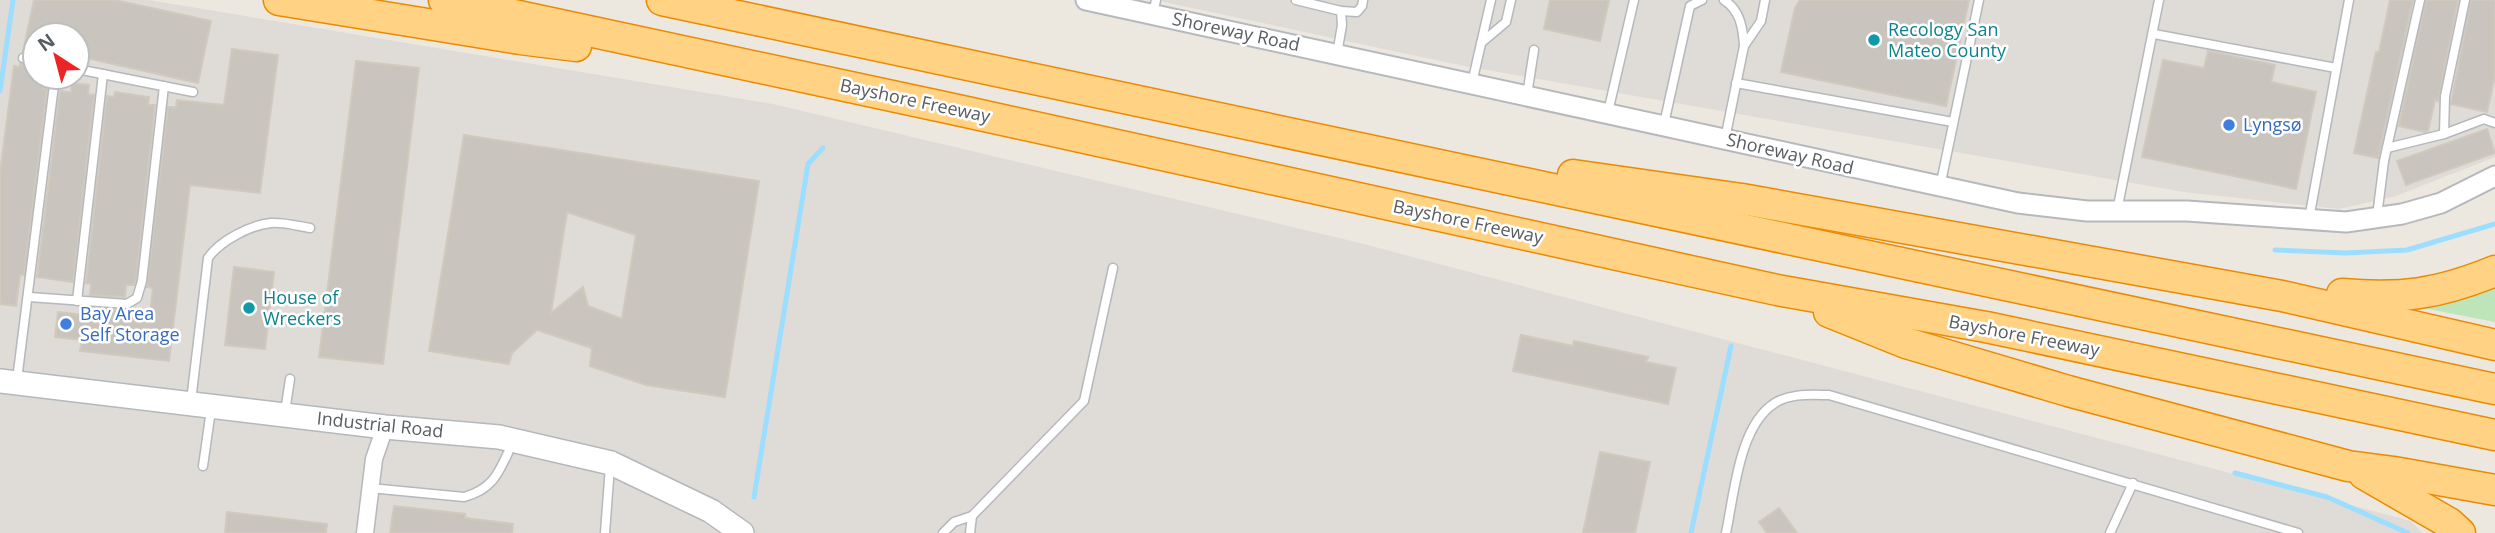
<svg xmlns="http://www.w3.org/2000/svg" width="2495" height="533" font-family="'Open Sans',sans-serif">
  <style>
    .industrial { fill: #dfdbd7; fill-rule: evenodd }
    .green { fill: #bee5ba }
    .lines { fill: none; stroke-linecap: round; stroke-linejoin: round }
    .stream { stroke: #9cdeff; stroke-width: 5 }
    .building { fill: #c9c5be; stroke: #d1c9bd; stroke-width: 2; fill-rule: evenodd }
    .service-casing { stroke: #b5b8bd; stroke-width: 11 }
    .minor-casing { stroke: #b5b8bd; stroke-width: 19 }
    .tertiary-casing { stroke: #b5b8bd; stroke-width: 23 }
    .secondary-casing { stroke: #b3b8bd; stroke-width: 26 }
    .motorway-casing { stroke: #eb8a00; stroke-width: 33 }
    .service { stroke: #fff; stroke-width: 8 }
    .minor { stroke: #fff; stroke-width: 16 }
    .tertiary { stroke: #fff; stroke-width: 19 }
    .secondary { stroke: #fff; stroke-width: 23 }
    .motorway { stroke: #ffd383; stroke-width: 30 }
    .culture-dot { fill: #0f9aa8; stroke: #fff; stroke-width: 2.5 }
    .shop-dot { fill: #3f7fe0; stroke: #fff; stroke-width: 2.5 }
    .labels { text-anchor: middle; stroke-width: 5; stroke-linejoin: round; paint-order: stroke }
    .culture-label { font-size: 18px; fill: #0d838f; stroke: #fff; text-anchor: start }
    .street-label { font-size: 18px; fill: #585d61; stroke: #fff }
    .shop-label { font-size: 18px; fill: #366cbe; stroke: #fff; text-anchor: start }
  </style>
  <rect width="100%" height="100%" fill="#ece8df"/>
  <g class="industrial">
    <path d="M0,0H149L773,104L1356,242L2411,521L2422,533H0ZM35,35H77V77H35Z"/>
    <path d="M1154,0H2495V157L2396,196L2339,209L2184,192L1464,66Z"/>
  </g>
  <path class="green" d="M2495,286V322L2413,306L2473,295Z"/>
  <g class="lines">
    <g class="stream">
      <path d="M0,91L13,0"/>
      <path d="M2275,250L2346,253L2407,250L2495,224"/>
      <path d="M2235,473L2327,497L2408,533"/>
      <path d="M754,497L808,164L823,148"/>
      <path d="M1691,533L1731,346"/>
    </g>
  </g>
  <g class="building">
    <path d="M34,0H115L211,21L198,83L77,56V35H35V53L23,52Z"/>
    <path d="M1550,0H1609L1600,41L1544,29Z"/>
    <path d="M1800,0H1969L1946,106L1781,72L1795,8Z"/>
    <path d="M2390,0H2413L2378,158L2354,153L2376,52H2379Z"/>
    <path d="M2426,0H2458L2438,101L2435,100L2428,131L2425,132L2399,126Z"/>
    <path d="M2471,0H2495V76L2487,112L2451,104Z"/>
    <path d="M232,49L278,55L260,193L190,185L169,361L80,351L82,340L55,337L58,312L85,315L88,308L123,310V317L149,320L153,288L147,287L168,107H176L177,100L224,105Z"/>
    <path d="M2208,51L2275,65L2271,82L2316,92L2296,189L2142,157L2163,60L2204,68Z"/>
    <path d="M356,61L419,68L383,364L319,357Z"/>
    <path d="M20,64L35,66V77H46L44,89H47L24,275H20L16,306L0,304V173L14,66L19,67Z"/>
    <path d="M72,83L89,85L88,94L94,95L73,282L37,277L60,91L71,92Z"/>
    <path d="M115,92L149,97L148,105H155L136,280L134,285H126L125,297L90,295L91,284L86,283L107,96L114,97Z"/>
    <path d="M2487,129L2495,153L2406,185L2397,161Z"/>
    <path d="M464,135L759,181L725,397L646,385L590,366L592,348L537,330L512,353L509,364L429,351ZM567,212L636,235L622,319L588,306L583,287L551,313Z"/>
    <path d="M234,267L274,272L265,349L225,345Z"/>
    <path d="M1521,335L1573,346L1574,341L1648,357L1646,362L1676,368L1668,404L1513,371Z"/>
    <path d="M1600,452L1650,462L1635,533H1583Z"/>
    <path d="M394,506L465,514V518L513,524L512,533H390Z"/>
    <path d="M1779,508L1797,533H1767L1759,522Z"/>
    <path d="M227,512L327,524L326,533H225Z"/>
  </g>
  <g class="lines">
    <defs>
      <g id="service">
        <path d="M1296,0L1341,11L1357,12L1362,6L1363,0"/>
        <path d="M1724,0C1740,10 1743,28 1744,46"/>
        <path d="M1153,14L1156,0"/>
        <path d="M2154,34L2336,68"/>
        <path d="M1481,43L1506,22L1511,0"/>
        <path d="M1337,54L1342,25L1341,11"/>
        <path d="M23,58L35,60"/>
        <path d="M77,69L193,92"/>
        <path d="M1472,83L1491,0"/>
        <path d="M1736,83L1953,122"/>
        <path d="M1527,95L1534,50"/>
        <path d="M1608,112L1634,0"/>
        <path d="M1664,124L1690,6L1702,0"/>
        <path d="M2444,134L2445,96L2465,0"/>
        <path d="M1725,139L1744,46L1761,21L1765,0"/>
        <path d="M2387,148L2444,134L2484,119L2495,123"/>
        <path d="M1940,187L1979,0"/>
        <path d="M2117,211L2159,0"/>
        <path d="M2377,216L2384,161L2420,0"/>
        <path d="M2309,219L2349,0"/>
        <path d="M29,297L127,304L137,298L142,281L164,86"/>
        <path d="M77,301L103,74"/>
        <path d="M17,380L55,77"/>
        <path d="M191,401L208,258C220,241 250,225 271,223C283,222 298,226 310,228"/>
        <path d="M285,412L290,379"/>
        <path d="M203,466L211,410"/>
        <path d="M370,488L464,497C496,488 500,469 513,442"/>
        <path d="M605,533L610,466"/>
        <path d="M943,533L954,522L972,516L1084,401L1113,268"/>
        <path d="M970,533L972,516"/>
        <path d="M1726,533C1734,495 1739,425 1775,403C1791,393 1811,395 1829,395L2298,533"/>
        <path d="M2110,533L2133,483"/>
      </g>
      <path id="minor" d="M365,533L374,459L385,427"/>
      <path id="tertiary" d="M1086,0L2018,203L2087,211H2187L2346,222L2402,214L2441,203L2495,176"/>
      <path id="secondary" d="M0,381L385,427L499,437L611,463L711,511L742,533"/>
      <g id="motorway">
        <path d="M279,0L520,39L576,46"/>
        <path d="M444,0L962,111L1777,290L1986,327L2495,435"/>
        <path d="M662,0L2495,389"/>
        <path d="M1573,175L1742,199L2282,296L2495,345"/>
        <path d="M2342,294C2402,299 2439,294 2495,271"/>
        <path d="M1829,312L1906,343L2068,391L2348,466L2394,472L2495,490"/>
        <path d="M2364,474L2449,523L2460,533"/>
      </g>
    </defs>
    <use href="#service" class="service-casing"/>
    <use href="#minor" class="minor-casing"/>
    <use href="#tertiary" class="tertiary-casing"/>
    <use href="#secondary" class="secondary-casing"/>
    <use href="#motorway" class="motorway-casing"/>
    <use href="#service" class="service"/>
    <use href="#minor" class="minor"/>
    <use href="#tertiary" class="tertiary"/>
    <use href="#secondary" class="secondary"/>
    <use href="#motorway" class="motorway"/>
  </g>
  <g class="culture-dot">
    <circle cx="1874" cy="40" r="7"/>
    <circle cx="249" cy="308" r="7"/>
  </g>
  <g class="shop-dot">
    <circle cx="2229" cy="125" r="7"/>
    <circle cx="66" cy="324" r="7"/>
  </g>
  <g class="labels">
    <g class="culture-label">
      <text x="1888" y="36">Recology San<tspan x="1888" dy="21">Mateo County</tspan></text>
      <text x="263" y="304">House of<tspan x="263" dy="21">Wreckers</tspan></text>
    </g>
    <g class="street-label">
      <text transform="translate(1236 32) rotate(12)" y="6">Shoreway Road</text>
      <text transform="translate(915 101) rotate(12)" y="6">Bayshore Freeway</text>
      <text transform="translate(1790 154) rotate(13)" y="6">Shoreway Road</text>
      <text transform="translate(1468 222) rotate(12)" y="6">Bayshore Freeway</text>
      <text transform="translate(2024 336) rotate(11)" y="6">Bayshore Freeway</text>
      <text transform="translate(380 425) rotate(6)" y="6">Industrial Road</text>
    </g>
    <g class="shop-label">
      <text x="2243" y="131">Lyngsø</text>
      <text x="80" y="320">Bay Area<tspan x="80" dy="21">Self Storage</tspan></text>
    </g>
  </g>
  <g transform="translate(56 56) rotate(324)"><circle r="33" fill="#ffffff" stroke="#bcbec0" stroke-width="2"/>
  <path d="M0-5L12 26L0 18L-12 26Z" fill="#ee2328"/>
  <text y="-10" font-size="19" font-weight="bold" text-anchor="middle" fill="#585d61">N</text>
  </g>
</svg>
